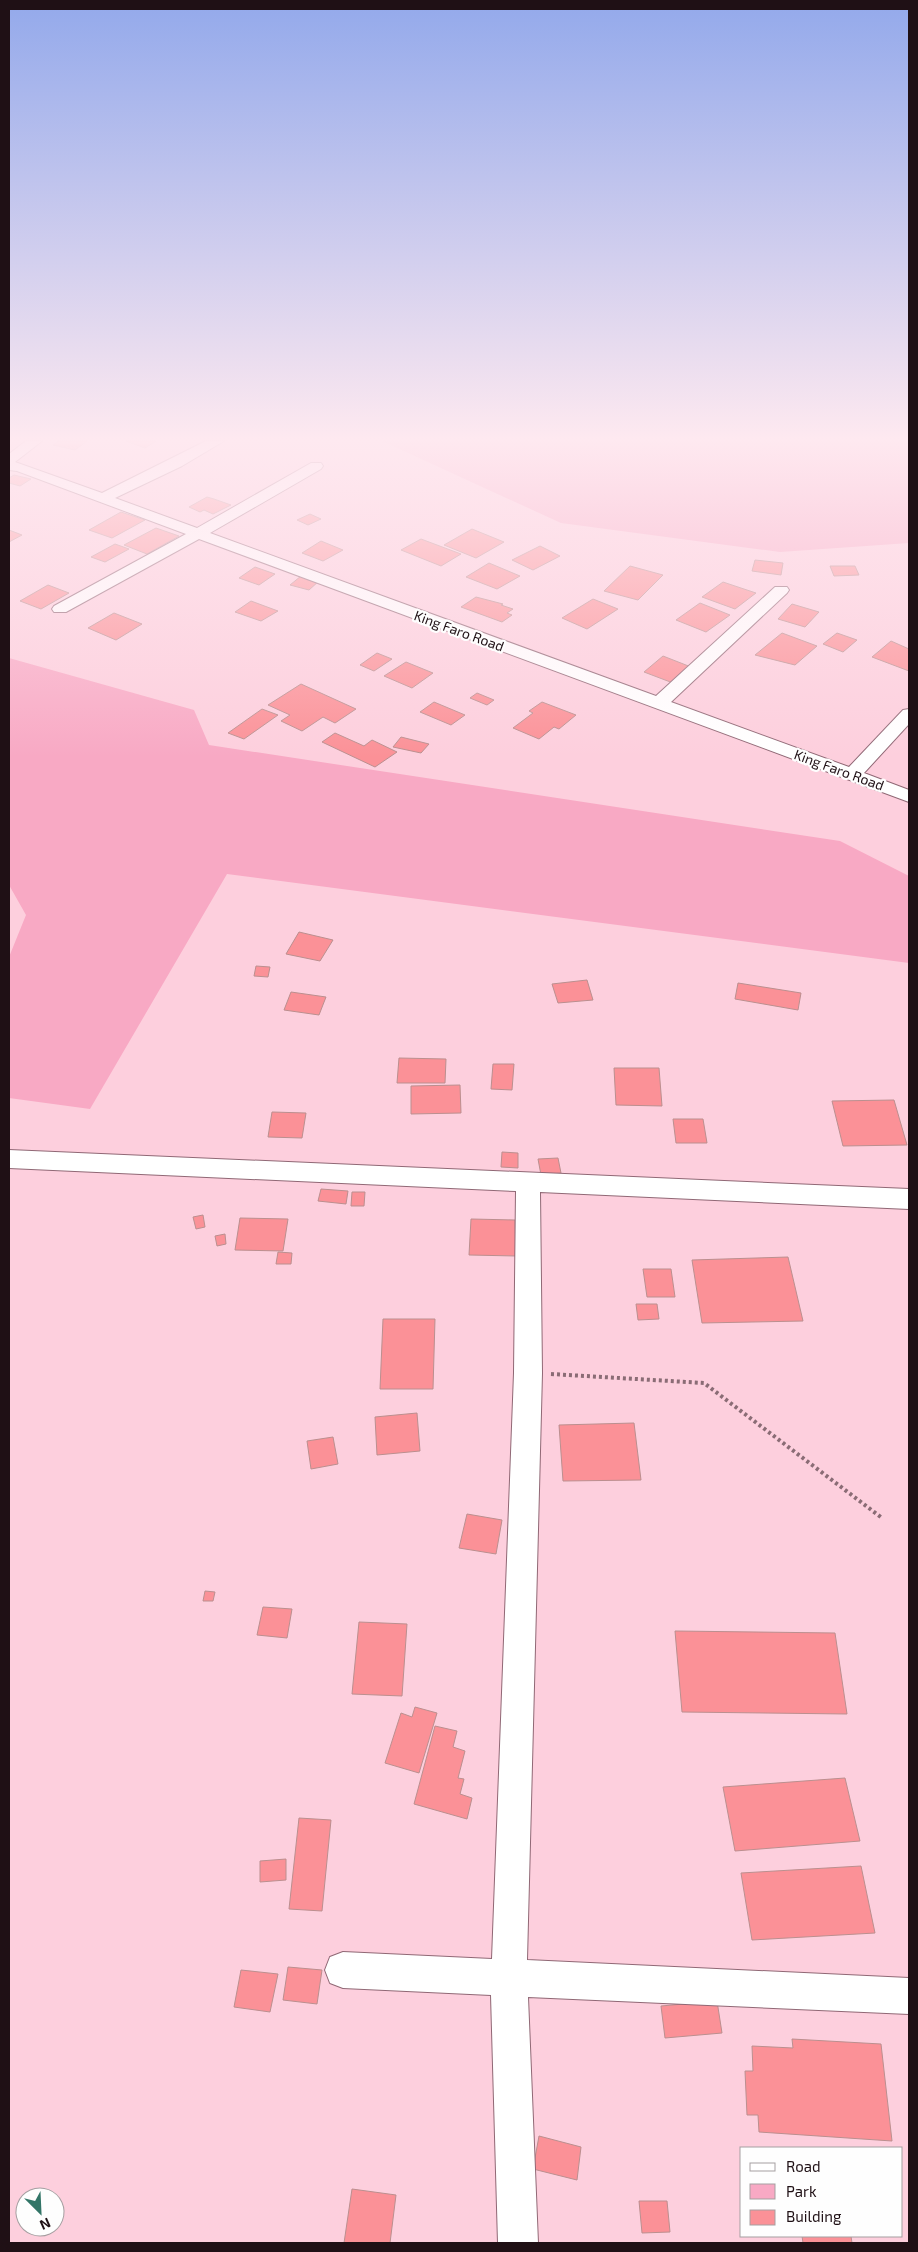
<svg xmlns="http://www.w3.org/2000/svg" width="918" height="2252" font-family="'Exo 2',sans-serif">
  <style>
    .green { fill: #f8a9c4 }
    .building { fill: #fb9197; stroke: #bb8f8f }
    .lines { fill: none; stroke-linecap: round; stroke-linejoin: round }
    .street-casing { stroke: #906875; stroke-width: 2 }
    .path { stroke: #8a6c75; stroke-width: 4; stroke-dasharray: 3 3; stroke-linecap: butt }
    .street { fill: #fff; fill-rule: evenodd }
    .labels { text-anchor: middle; stroke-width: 4.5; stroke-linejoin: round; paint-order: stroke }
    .far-street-label { font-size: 14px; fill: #1f1015; stroke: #fefefe }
  </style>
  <rect width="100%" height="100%" fill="#fdcfdd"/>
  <g class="green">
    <path d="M382,441H909V543L780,552L561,523Z"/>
    <path d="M9,658L194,710L209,745L840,841L909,876V963L227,874L90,1109L9,1098V957L26,915L9,885Z"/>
  </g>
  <g class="building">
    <path d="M58,441H87L75,450L53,445Z"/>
    <path d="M126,441H156L145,448Z"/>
    <path d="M14,475L31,479L20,486L9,483V478Z"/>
    <path d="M207,497L214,499L231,505L213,514L204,510L200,512L189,507Z"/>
    <path d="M121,512L145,520L112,538L89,530Z"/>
    <path d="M310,514L321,519L308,525L297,520Z"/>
    <path d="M156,528L179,536L147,554L124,545Z"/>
    <path d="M472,529L504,542L476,558L444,545Z"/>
    <path d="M9,530L22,535L9,542Z"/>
    <path d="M421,539L461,554L441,566L401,550Z"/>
    <path d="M321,541L343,550L323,561L302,553Z"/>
    <path d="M115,544L129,549L105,562L91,557Z"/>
    <path d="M540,546L560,556L533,570L512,560Z"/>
    <path d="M755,560L783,563L781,575L752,571Z"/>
    <path d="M489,563L520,576L497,589L466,577Z"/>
    <path d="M630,566L663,575L638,600L604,591Z"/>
    <path d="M830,566H855L859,575L834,576Z"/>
    <path d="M255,567L275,574L259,585L239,578Z"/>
    <path d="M301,576L319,581L309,590L290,585Z"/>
    <path d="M723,582L756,593L735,609L702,597Z"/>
    <path d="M48,585L69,593L41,609L20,601Z"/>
    <path d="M476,597L503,604L501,605L513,609L507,613L512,615L502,622L461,607Z"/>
    <path d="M593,599L618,609L587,629L562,618Z"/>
    <path d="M251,601L278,611L261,621L235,612Z"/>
    <path d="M700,603L730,615L706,632L676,620Z"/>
    <path d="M792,604L819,612L805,627L778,619Z"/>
    <path d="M114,613L142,624L116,640L88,628Z"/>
    <path d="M782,633L817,646L795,665L755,655Z"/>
    <path d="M837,633L857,640L843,652L823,644Z"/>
    <path d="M891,641L909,649V671L872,657Z"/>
    <path d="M377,653L392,659L374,671L360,665Z"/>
    <path d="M663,656L691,667L673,683L644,672Z"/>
    <path d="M406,662L433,673L412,688L384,676Z"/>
    <path d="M301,684L356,709L335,723L323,717L302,731L281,721L290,715L268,705Z"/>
    <path d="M477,693L494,700L487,705L470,698Z"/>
    <path d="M434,702L465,715L451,725L420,712Z"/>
    <path d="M542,702L576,715L559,729L554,727L539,739L513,728L533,713L529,711Z"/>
    <path d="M262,709L278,715L244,739L228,733Z"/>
    <path d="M335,733L364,746L372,740L397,752L375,767L322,742Z"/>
    <path d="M401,737L429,744L421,753L393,747Z"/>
    <path d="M299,932L333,940L320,961L286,954Z"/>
    <path d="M256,966L270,967L268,977L254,976Z"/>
    <path d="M587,980L593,1000L558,1003L552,984Z"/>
    <path d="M738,983L801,993L798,1010L735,999Z"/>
    <path d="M291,992L326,997L319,1015L284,1010Z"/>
    <path d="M399,1058L446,1059L445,1083H397Z"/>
    <path d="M493,1064H514L512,1090L491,1089Z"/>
    <path d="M614,1068H659L662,1106L616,1105Z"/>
    <path d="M460,1085L461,1113L411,1114V1086Z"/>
    <path d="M894,1100L907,1145L843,1146L832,1101Z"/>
    <path d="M272,1112L306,1113L302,1138L268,1137Z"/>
    <path d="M673,1119H703L707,1143H676Z"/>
    <path d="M502,1152L518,1153V1168L501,1167Z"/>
    <path d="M558,1158L561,1173L541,1175L538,1159Z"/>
    <path d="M321,1189L348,1191L346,1204L318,1201Z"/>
    <path d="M352,1192H365L364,1206H351Z"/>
    <path d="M203,1215L205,1227L196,1229L193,1217Z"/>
    <path d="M240,1218L288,1219L283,1251L235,1250Z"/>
    <path d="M471,1219L515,1220L516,1256L469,1255Z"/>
    <path d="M225,1234L226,1244L217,1246L215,1236Z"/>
    <path d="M278,1252L292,1253L291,1264H276Z"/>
    <path d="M788,1257L803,1321L702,1323L692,1260Z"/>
    <path d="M643,1269H671L675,1297H647Z"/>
    <path d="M636,1304H657L659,1319L638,1320Z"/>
    <path d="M383,1319H435L433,1389H380Z"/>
    <path d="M417,1413L420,1451L377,1455L375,1417Z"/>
    <path d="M634,1423L641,1480L563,1481L559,1425Z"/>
    <path d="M333,1437L338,1464L311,1469L307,1441Z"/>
    <path d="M467,1514L502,1520L496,1554L459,1548Z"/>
    <path d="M205,1591L215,1592L213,1601H203Z"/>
    <path d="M263,1607L292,1609L287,1638L257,1635Z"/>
    <path d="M359,1622L407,1624L402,1696L352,1694Z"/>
    <path d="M675,1631L835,1633L847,1714L682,1712Z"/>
    <path d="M415,1707L437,1713L419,1773L385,1763L401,1713L412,1717Z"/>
    <path d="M435,1726L457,1731L453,1747L465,1751L458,1778L464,1779L460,1794L472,1798L467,1819L414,1804Z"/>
    <path d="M845,1778L860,1841L735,1851L723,1787Z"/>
    <path d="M299,1818L331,1820L322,1911L289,1909Z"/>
    <path d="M286,1859V1880L260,1882V1861Z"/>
    <path d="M861,1866L875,1933L752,1940L741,1873Z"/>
    <path d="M288,1967L322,1970L317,2004L283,2000Z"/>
    <path d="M241,1970L278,1974L270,2012L234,2007Z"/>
    <path d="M717,2001L722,2033L665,2038L661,2006Z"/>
    <path d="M792,2039L881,2044L892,2141L759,2132L758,2115H747L745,2071H753L752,2046L793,2048Z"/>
    <path d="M539,2136L581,2147L577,2180L533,2169Z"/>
    <path d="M352,2189L396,2195L390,2243H344Z"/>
    <path d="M639,2201H667L670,2232L642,2233Z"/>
    <path d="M802,2236H851L852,2243H803Z"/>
  </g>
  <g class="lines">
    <defs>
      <g id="street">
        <path d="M26,441H42L15,462L102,493L206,441H224L182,466L115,498L197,528L311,463H321L323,466L321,469L210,533L656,696L775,587H787L789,590L787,593L671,702L849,767L903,710L909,709V724L864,773L909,790V802L199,539L66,612H54L52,609L54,606L186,534L17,471L9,470V454Z"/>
        <path d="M9,1150L909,1189V1209L540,1192L542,1373L527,1960L909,1978V2014L528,1997L538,2243H498L491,1995L343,1988L330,1983L325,1970L330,1957L343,1952L492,1959L514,1373L516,1191L9,1168Z"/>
      </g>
    </defs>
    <use href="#street" class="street-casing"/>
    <path class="path" d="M551,1374L704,1383L882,1518"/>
    <use href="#street" class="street"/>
  </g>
  <linearGradient id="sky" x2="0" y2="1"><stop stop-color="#93a9eb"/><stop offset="0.58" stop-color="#fee9f0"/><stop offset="1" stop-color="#fee9f0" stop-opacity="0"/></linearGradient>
  <rect width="918" height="757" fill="url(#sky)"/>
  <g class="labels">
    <g class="far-street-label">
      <text transform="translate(459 631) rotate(20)" y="5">King Faro Road</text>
      <text transform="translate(839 770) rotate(20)" y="5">King Faro Road</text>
    </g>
  </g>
  <rect width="918" height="2252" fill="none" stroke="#1f1015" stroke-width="20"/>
  <rect x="740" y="2147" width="162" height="90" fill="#fefefe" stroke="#a59fa1"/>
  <rect x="750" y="2163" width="25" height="8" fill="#ffffff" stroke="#a59fa1"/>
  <text x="786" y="2172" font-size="15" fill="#1f1015">Road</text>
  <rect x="750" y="2184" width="25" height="15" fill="#f8a9c4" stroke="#a59fa1"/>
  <text x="786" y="2197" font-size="15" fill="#1f1015">Park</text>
  <rect x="750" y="2210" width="25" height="15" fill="#fb9197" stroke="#a59fa1"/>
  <text x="786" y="2222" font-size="15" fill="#1f1015">Building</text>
  <g transform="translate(40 2212) rotate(156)"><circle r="24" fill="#fefefe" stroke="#a59fa1"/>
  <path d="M0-4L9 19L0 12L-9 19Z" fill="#327567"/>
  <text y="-8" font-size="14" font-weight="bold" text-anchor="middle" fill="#1f1015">N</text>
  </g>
</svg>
